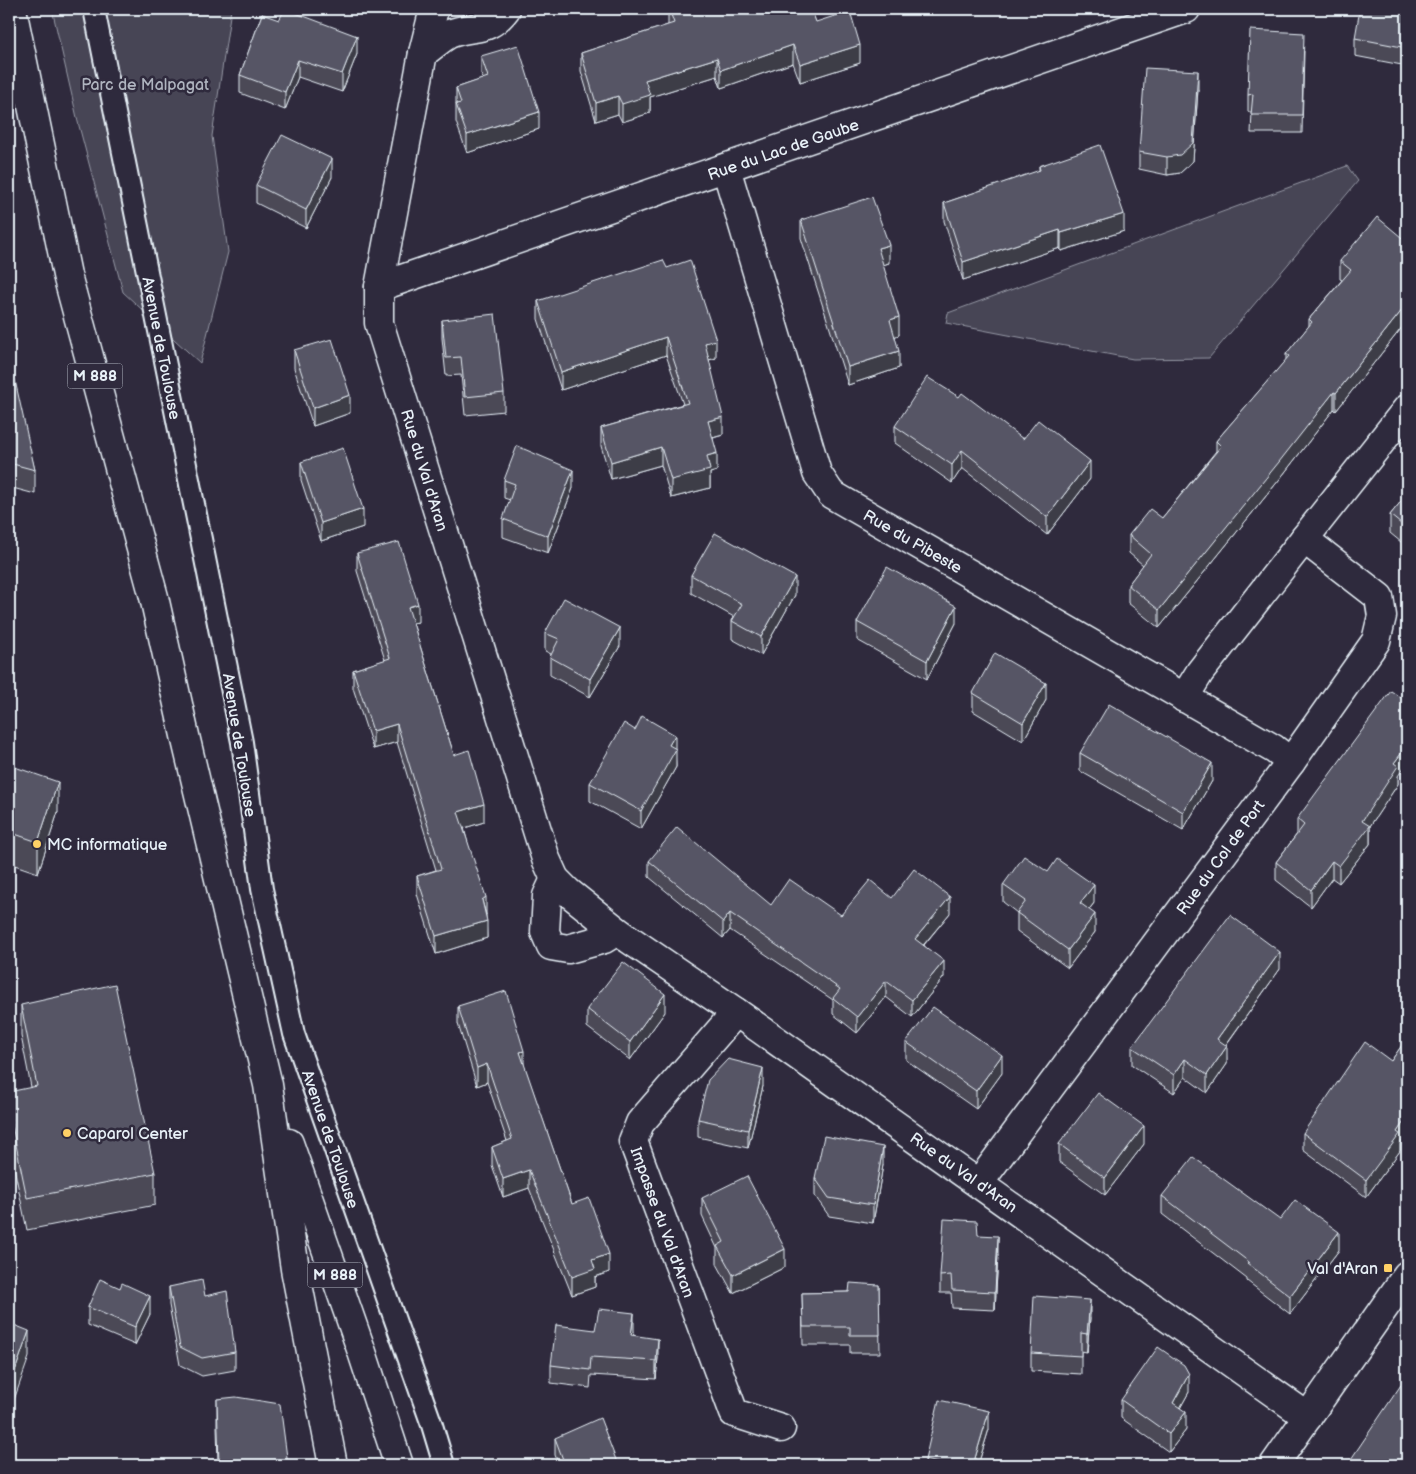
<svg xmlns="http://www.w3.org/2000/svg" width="1416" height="1474" font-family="'Balsamiq Sans',sans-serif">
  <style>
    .green { fill: #464455; stroke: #979aa6 }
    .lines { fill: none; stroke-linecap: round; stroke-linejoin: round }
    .service-casing { stroke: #e8f1f8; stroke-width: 24 }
    .minor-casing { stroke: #e8f1f8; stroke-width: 31 }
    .primary-casing { stroke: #e8f1f8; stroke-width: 31 }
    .service { stroke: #2f2a3d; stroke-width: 20 }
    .minor { stroke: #2f2a3d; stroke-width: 28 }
    .primary { stroke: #2f2a3d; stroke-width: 28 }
    .wall { fill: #4b4957; stroke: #e8f1f8 }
    .shaded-wall { fill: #3d3c47; stroke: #e8f1f8 }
    .building { fill: #575565; stroke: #e8f1f8 }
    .poi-dot { fill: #ffd166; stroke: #2f2a3d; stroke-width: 2 }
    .labels { text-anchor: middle; stroke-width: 5; stroke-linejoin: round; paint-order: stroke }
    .shield { fill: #2f2a3d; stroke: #b0b5c0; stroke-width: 1 }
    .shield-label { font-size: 15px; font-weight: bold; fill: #e8f1f8 }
    .park-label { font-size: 16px; fill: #afb4bf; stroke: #2f2a3d }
    .street-label { font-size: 16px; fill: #e8f1f8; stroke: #2f2a3d }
    .poi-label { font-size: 16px; fill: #e8f1f8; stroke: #2f2a3d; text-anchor: start }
  </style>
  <rect width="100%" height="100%" fill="#2f2a3d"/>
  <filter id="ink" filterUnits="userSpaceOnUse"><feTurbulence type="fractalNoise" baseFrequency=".02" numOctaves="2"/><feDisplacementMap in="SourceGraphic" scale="10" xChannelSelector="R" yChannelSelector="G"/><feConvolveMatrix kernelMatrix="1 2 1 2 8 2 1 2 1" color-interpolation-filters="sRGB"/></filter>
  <g filter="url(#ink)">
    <g class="green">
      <path d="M52,9H231L212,136L228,252L200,363L123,292L78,122Z"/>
      <path d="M1347,166L1358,181L1209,358L1133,359L946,323L948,313Z"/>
    </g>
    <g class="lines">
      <defs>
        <path id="service" d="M94,9L242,742L262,889L294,1034L432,1425L444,1465"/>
        <g id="minor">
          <path d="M434,9L423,53L379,287V323L546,859L555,879L568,892L617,931L736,1012L1308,1417"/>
          <path d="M423,53C432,47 440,39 449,34C474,24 487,34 506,9"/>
          <path d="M726,168L817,473L831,494L1274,749L1291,762"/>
          <path d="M379,287L1186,9"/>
          <path d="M1184,698L1200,672L1304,539"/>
          <path d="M555,879L547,896L545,932L551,946L568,949L604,939L617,931"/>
          <path d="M736,1012L640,1123L633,1141L734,1413L781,1428"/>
          <path d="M979,1183L1291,762L1376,641L1382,616L1379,597L1304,539L1407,409"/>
          <path d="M1274,1465L1407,1275"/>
        </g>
        <g id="primary">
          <path d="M12,9L67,275L154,597L186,740L268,1085L295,1269L333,1465"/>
          <path d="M289,1143L362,1352L399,1465"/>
        </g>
      </defs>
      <use href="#service" class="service-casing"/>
      <use href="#minor" class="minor-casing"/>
      <use href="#primary" class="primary-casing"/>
      <use href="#service" class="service"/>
      <use href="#minor" class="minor"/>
      <use href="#primary" class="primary"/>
    </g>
    <g class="wall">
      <path d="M668,9H811L816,22L860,63L800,82L793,63L721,88L717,76L650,97V113L622,122L618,114L596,121L581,71V53L668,25Z"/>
      <path d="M1407,9V66L1355,56V38Z"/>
      <path d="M262,14L357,54L342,92L298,77L285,110L240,93V75Z"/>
      <path d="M1304,51L1302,133H1251L1252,112H1248V95Z"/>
      <path d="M481,56L539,129L467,153L456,122V88L483,79L481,74Z"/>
      <path d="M1198,89L1193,161L1180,173L1167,175L1139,169V152Z"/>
      <path d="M1039,166L1124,231L1061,251L1060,248L963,280L944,221V203L1039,171Z"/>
      <path d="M332,177L306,228L256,203V185Z"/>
      <path d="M801,220L889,263L883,265L899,335L895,336L899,368L848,385L801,238Z"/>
      <path d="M1407,242V321L1336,411L1334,409L1279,480L1159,628L1128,603V585L1143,565L1129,553V535L1162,518L1216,451V441L1286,360V354L1309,326V319L1342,280L1340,279V261Z"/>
      <path d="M667,268L716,358L709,360L723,435L713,438L717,471L710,473V488L671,498L661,465L611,479L601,446V428L683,404L666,355L561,390L538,319V301Z"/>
      <path d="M442,320L504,393V411L465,415L461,375L446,376L442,338Z"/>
      <path d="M294,350L350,413L313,426L294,368Z"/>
      <path d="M9,368L35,470V494L9,487Z"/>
      <path d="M895,426L1023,439L1090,479L1047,535L962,468L952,483L895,443Z"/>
      <path d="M301,462L363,527L321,541L301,480Z"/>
      <path d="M504,480L573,488L548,553L503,537V519L510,500L504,498Z"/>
      <path d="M1407,494V547L1390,533V515Z"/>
      <path d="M357,553L418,622L413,623L454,755L484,822L464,828L486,915L487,938L436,954L417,894V876L436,870L397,742L373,749L353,688V670L385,660L357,571Z"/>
      <path d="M691,575L795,595L761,655L732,639V621L734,617L691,593Z"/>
      <path d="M857,622L956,623L927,679L857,640Z"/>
      <path d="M545,633L620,646L590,697L550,675V657L551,654L545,651Z"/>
      <path d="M973,693L1046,700L1023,741L973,711Z"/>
      <path d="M635,730L675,749L676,767L641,829L590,801V783Z"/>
      <path d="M1080,753L1212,781L1183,830L1080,771Z"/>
      <path d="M9,765L58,812L38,873L9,863Z"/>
      <path d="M1398,776V784L1370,826V844L1339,883L1332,878L1311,907L1276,880V862L1297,834V819Z"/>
      <path d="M649,861L771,905L841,915L892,898L950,913L924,945L944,977L912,1017L886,997L857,1033L833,1014V1000L730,930L723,938L649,877Z"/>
      <path d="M1003,885L1094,903L1089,910L1095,932L1068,968L1017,931V913L1003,902Z"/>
      <path d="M1280,969L1226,1045L1227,1064L1207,1093L1185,1077L1174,1093L1132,1065V1047Z"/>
      <path d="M21,1005L155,1173V1205L27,1230L9,1143V1111L31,1087L21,1036Z"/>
      <path d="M458,1006L524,1065L572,1204L609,1272L595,1277V1287L572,1295L529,1188L503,1197L492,1165V1147L507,1141L487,1082L477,1086L458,1024Z"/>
      <path d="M587,1009L665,1012L630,1060L587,1027Z"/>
      <path d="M1407,1038V1134L1400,1144V1151L1366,1197L1303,1150V1133L1391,1061Z"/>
      <path d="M906,1042L1002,1073L976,1109L906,1060Z"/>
      <path d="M763,1086L748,1148L698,1137V1119Z"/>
      <path d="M1059,1144H1144L1105,1195L1059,1162Z"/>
      <path d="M883,1165L873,1223L829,1216L815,1196V1178Z"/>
      <path d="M1162,1196L1280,1220L1339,1250L1290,1314L1247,1281V1279L1162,1214Z"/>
      <path d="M702,1198L785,1267L733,1293L717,1264V1248L702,1216Z"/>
      <path d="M978,1235L998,1254L995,1310L952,1308L951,1293H940V1276Z"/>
      <path d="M879,1285L880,1353H850V1345H803L802,1293L849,1292Z"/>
      <path d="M169,1287L205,1296L235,1352V1370L202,1376L180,1365L169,1305Z"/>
      <path d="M120,1288L150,1314L135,1345L88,1325V1307Z"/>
      <path d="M1090,1318L1087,1352L1081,1351V1374L1031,1371V1353Z"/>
      <path d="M595,1330L634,1331L633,1335L658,1357L656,1379L591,1375L590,1388L551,1383V1365Z"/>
      <path d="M1189,1392L1180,1408L1186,1430L1169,1452L1121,1418V1400Z"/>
      <path d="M217,1399L288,1465H218L217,1425Z"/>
      <path d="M989,1429L978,1465H925V1460Z"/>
      <path d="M555,1438L618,1465H559L555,1455Z"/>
    </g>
    <g class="shaded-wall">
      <path d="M357,36V54L342,92V74Z"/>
      <path d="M793,45V63L721,88V70Z"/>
      <path d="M860,45V63L800,82V64Z"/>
      <path d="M717,58V76L650,97V113L622,122V104L645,80Z"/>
      <path d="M298,60V77L285,110V92Z"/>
      <path d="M1198,71V89L1193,161L1180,173L1167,175V157Z"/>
      <path d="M618,96V114L596,121V103Z"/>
      <path d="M539,112V129L467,153V135Z"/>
      <path d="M332,159V177L306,228V210Z"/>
      <path d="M1124,214V231L1061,251V233Z"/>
      <path d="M1060,230V248L963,280V262Z"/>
      <path d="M889,245V263L878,266V248Z"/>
      <path d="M1407,304V321L1336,411V393Z"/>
      <path d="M899,317V335L890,338V320Z"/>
      <path d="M666,337V355L561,390V372Z"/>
      <path d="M716,340V358L705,361V343Z"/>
      <path d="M899,351V368L848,385V367Z"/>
      <path d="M1334,392V409L1279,480L1159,628V610Z"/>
      <path d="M350,395V413L313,426V408Z"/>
      <path d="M723,417V435L708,439V421Z"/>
      <path d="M661,447V465L611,479V462Z"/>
      <path d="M962,450V468L952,483V465Z"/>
      <path d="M717,453V471L710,473V488L671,498V480L707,456Z"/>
      <path d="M1090,461V479L1047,535V517Z"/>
      <path d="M573,470V488L548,553V536Z"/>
      <path d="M363,509V527L321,541V523Z"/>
      <path d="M795,577V595L761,655V637Z"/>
      <path d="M418,604V622L408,624V607Z"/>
      <path d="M956,606V623L927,679V661Z"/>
      <path d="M620,628V646L590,697V679Z"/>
      <path d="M1046,683V700L1023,741V723Z"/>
      <path d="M397,724V742L373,749V731Z"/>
      <path d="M675,735V751L676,749V767L641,829V811L669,745Z"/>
      <path d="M1407,746V763L1398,776V784L1370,826V844L1339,883V866L1362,821L1394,763Z"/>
      <path d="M1212,763V781L1183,830V812Z"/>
      <path d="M58,782V812L38,873V842Z"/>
      <path d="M484,804V822L458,830V812Z"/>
      <path d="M1332,861V878L1311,907V890Z"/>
      <path d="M1094,885V903L1080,921V903Z"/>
      <path d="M486,897V915L482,900Z"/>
      <path d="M950,897V913L915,955V939Z"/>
      <path d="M730,913V930L723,938V922Z"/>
      <path d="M1095,914V932L1068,968V950Z"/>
      <path d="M487,921V938L436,954V936Z"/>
      <path d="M1280,952V969L1217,1057V1039Z"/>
      <path d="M944,961V977L912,1017V1000Z"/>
      <path d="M886,981V997L857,1033V1017Z"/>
      <path d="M665,994V1012L630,1060V1042Z"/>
      <path d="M1227,1046V1064L1207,1093V1075Z"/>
      <path d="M524,1051V1069L520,1052Z"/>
      <path d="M1002,1055V1073L976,1109V1091Z"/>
      <path d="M1185,1059V1077L1174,1093V1075Z"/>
      <path d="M487,1064V1082L477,1086V1068Z"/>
      <path d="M763,1068V1086L748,1148V1130Z"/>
      <path d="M1407,1117V1134L1400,1144V1151L1366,1197V1180L1397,1132Z"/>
      <path d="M1144,1126V1144L1105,1195V1178Z"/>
      <path d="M883,1147V1165L873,1223V1205Z"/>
      <path d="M529,1170V1188L503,1197V1179Z"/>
      <path d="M1339,1232V1250L1290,1314V1296Z"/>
      <path d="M998,1236V1254L995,1310V1292Z"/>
      <path d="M785,1249V1267L733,1293V1275Z"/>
      <path d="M609,1254V1272L595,1277V1287L572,1295V1277L592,1260Z"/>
      <path d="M150,1296V1314L135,1345V1327Z"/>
      <path d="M1090,1300V1318L1087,1352V1334Z"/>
      <path d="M634,1313V1331L631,1353V1335Z"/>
      <path d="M29,1331V1357L9,1414V1388Z"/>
      <path d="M658,1339V1357L656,1379V1361Z"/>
      <path d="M1189,1374V1392L1173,1421V1403Z"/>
      <path d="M989,1411V1429L978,1465H973Z"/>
      <path d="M1186,1412V1430L1169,1452V1434Z"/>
    </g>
    <g class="building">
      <path d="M285,9L357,36L342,74L298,60L285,92L240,75L262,14L279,20Z"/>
      <path d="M669,9H811L816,22L850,11L860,45L800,64L793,45L721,70L717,58L645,80L650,95L622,104L618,96L596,103L581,53L674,23Z"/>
      <path d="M1360,9H1407V48L1355,38Z"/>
      <path d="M1250,30L1304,33L1302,115H1251L1253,94L1248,95Z"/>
      <path d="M518,45L539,112L467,135L456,104L461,103L456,88L488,77L481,56Z"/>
      <path d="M1145,68L1198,71L1193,143L1180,155L1167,157L1139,152Z"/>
      <path d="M282,135L332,159L306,210L256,185Z"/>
      <path d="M1100,145L1124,214L1061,233L1060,230L963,262L944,203L1040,170L1039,166Z"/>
      <path d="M872,197L889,245L878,248L899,317L890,320L899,351L848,367L801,220Z"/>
      <path d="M1377,217L1407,242V304L1336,393L1334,392L1279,462L1159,610L1128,585L1151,554L1129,535L1150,509L1162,518L1221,446L1216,441L1289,356L1286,354L1312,322L1309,319L1351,270L1340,261Z"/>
      <path d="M663,260L667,268L690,260L716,340L705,343L723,417L708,421L717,453L707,456L710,470L671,480L661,447L611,462L601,428L688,403L666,337L561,372L538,301Z"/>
      <path d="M495,314L504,393L465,397L461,357L446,358L442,320Z"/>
      <path d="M332,339L350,395L313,408L294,350Z"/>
      <path d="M12,367L35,470L9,463V368Z"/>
      <path d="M927,377L959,397L962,393L1023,439L1038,420L1090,461L1047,517L962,450L952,465L895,426Z"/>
      <path d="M517,446L573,470L548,536L503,519L515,484L504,480Z"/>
      <path d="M343,448L363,509L321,523L301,462Z"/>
      <path d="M1407,494V529L1390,515Z"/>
      <path d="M715,533L795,577L761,637L732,621L742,604L691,575Z"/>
      <path d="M399,542L418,604L408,607L454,755L469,750L484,804L458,812L486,897L482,900L487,921L436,936L417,876L441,869L397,724L373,731L353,670L390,658L357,553Z"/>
      <path d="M887,567L956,606L927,661L857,622Z"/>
      <path d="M564,598L620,628L590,679L550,657L559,639L545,633Z"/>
      <path d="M995,653L1046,683L1023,723L973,693Z"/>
      <path d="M1391,691L1407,702V746L1394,763L1398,766L1362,821L1370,826L1339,866L1332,861L1311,890L1276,862L1304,825L1297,819Z"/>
      <path d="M1109,704L1212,763L1183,812L1080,753Z"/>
      <path d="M642,716L675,735L669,745L676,749L641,811L590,783L624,723L635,730Z"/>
      <path d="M9,765L58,782L38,842L9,832Z"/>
      <path d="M677,827L771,905L789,879L841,915L870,880L892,898L914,869L950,897L915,939L944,961L912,1000L886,981L857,1017L833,998L840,989L730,913L723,922L649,861Z"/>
      <path d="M1024,856L1048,872L1057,859L1094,885L1080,903L1095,914L1068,950L1017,913L1026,901L1003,885Z"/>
      <path d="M1230,915L1280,952L1217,1039L1227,1046L1207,1075L1185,1059L1174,1075L1132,1047Z"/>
      <path d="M623,962L665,994L630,1042L587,1009Z"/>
      <path d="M115,984L155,1173L27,1198L9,1111V1092L37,1086L21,1005Z"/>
      <path d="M506,991L524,1051L520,1052L572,1204L589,1198L609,1254L592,1260L595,1269L572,1277L529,1170L503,1179L492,1147L512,1139L487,1064L477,1068L458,1006Z"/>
      <path d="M933,1007L1002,1055L976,1091L906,1042Z"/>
      <path d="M1407,1038V1117L1397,1132L1400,1134L1366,1180L1303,1133L1365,1042L1391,1061Z"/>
      <path d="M728,1059L763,1068L748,1130L698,1119L708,1080Z"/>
      <path d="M1098,1093L1144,1126L1105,1178L1059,1144Z"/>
      <path d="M824,1136L883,1147L873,1205L829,1198L815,1178Z"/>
      <path d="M1193,1157L1280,1220L1295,1200L1339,1232L1290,1296L1247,1263L1249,1262L1162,1196Z"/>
      <path d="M747,1176L785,1249L733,1275L717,1246L724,1242L702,1198Z"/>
      <path d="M944,1219L977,1221L978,1235L998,1236L995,1292L952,1290L951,1275L940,1276Z"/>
      <path d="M100,1279L120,1288L122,1283L150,1296L135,1327L88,1307Z"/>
      <path d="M202,1280L205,1296L227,1291L235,1352L202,1358L180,1347L169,1287Z"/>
      <path d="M850,1283L879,1285L880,1335H850V1327H803L802,1293L849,1292Z"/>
      <path d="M1034,1296L1090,1300L1087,1334L1081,1333V1356L1031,1353Z"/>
      <path d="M599,1309L634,1313L631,1335L658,1339L656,1361L591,1357L590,1370L551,1365L556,1325L595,1330Z"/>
      <path d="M9,1323L29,1331L9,1388Z"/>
      <path d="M1158,1347L1184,1365L1189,1374L1173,1403L1186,1412L1169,1434L1121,1400Z"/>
      <path d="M1407,1376V1465H1347Z"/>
      <path d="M236,1397L280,1404L288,1465H219L217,1399Z"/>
      <path d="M939,1400L989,1411L973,1465H947L925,1460Z"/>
      <path d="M600,1418L618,1465H565L555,1438Z"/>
      <path d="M1087,1458L1098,1465H1082Z"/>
    </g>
  </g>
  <g class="poi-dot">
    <circle cx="37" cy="844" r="5"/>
    <circle cx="67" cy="1133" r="5"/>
    <rect x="1383" y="1263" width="10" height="10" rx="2.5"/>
  </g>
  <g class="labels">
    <g class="shield">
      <rect x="67.5" y="363.5" width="55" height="25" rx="4"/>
      <rect x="307.5" y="1262.5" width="55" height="25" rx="4"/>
    </g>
    <g class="shield-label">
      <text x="95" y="381">M 888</text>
      <text x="335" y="1280">M 888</text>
    </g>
    <g class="park-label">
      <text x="145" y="90">Parc de Malpagat</text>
    </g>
    <g class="street-label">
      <text transform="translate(783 149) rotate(-19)" y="6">Rue du Lac de Gaube</text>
      <text transform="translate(162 348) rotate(79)" y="6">Avenue de Toulouse</text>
      <text transform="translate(425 470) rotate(73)" y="6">Rue du Val d'Aran</text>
      <text transform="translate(913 541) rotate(30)" y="6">Rue du Pibeste</text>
      <text transform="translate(240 745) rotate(81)" y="6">Avenue de Toulouse</text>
      <text transform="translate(1220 857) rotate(-54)" y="6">Rue du Col de Port</text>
      <text transform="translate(331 1139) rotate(71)" y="6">Avenue de Toulouse</text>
      <text transform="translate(964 1172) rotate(35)" y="6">Rue du Val d'Aran</text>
      <text transform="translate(663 1222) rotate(70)" y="6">Impasse du Val d'Aran</text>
    </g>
    <g class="poi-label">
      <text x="47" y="850">MC informatique</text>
      <text x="77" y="1139">Caparol Center</text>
      <text x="1378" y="1274" text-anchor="end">Val d'Aran</text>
    </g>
  </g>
  <rect width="1416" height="1474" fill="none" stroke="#2f2a3d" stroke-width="30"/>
  <rect x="15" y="15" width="1386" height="1444" fill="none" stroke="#e8f1f8" stroke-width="2" filter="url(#ink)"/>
</svg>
